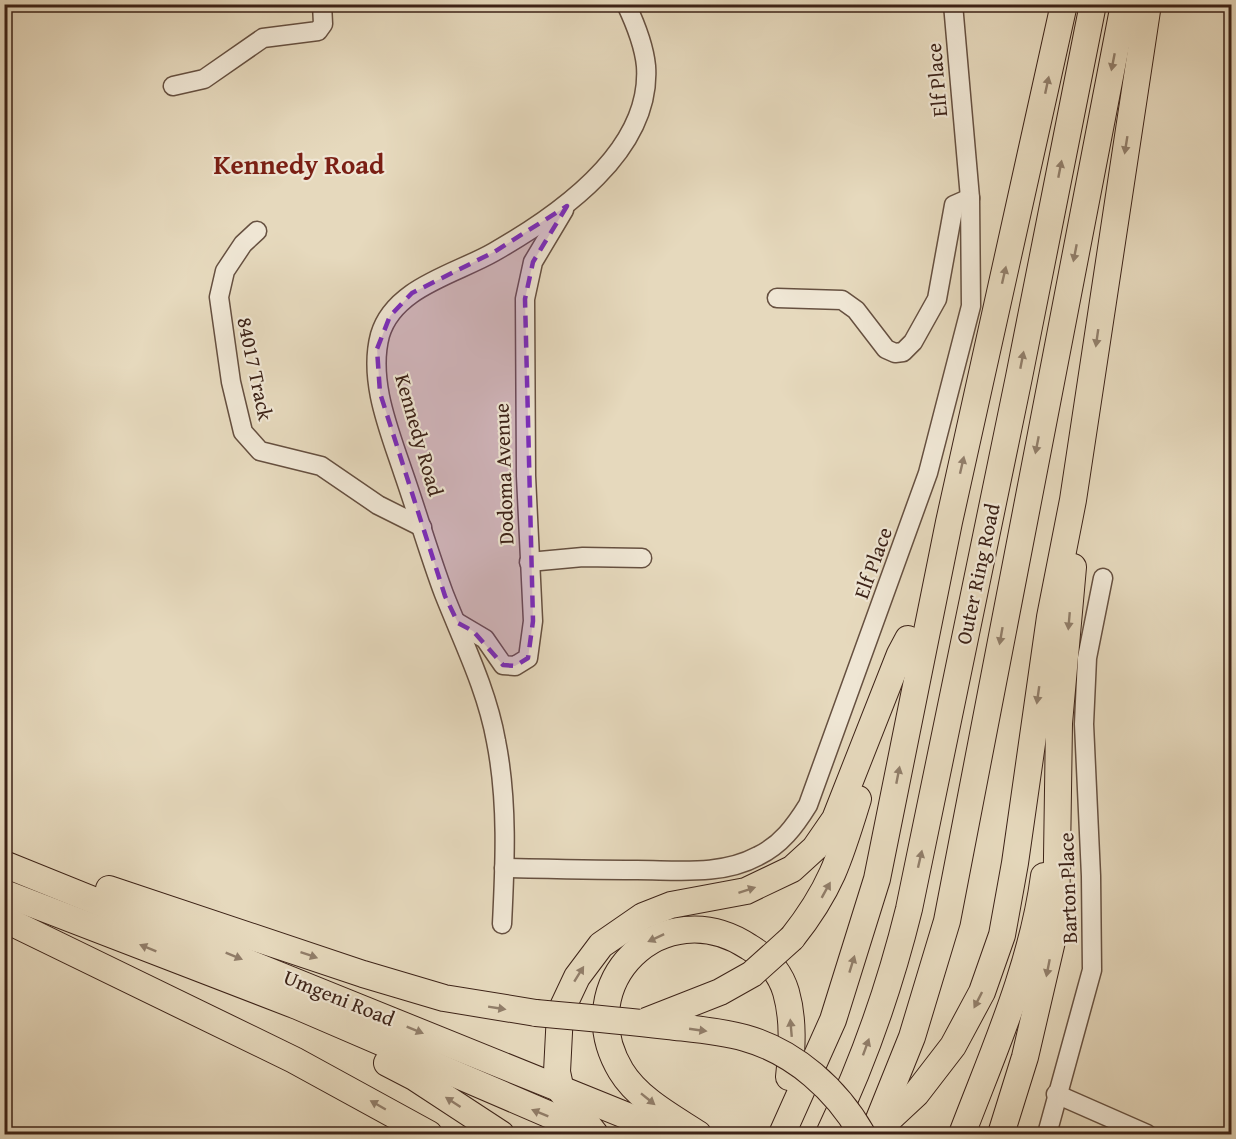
<svg xmlns="http://www.w3.org/2000/svg" width="1236" height="1139" font-family="'Gentium Book Plus',serif">
  <style>
    .lines { fill: none; stroke-linecap: round; stroke-linejoin: round }
    .minor-casing { stroke: #665040; stroke-width: 21 }
    .highway-casing { stroke: #3c2217; stroke-width: 28 }
    .minor { stroke: #efe6d4; stroke-width: 18 }
    .highway { stroke: #e6d9bd; stroke-width: 26 }
    .highway-bridge-casing { stroke: #3c2217; stroke-width: 28; stroke-linecap: butt }
    .highway-bridge { stroke: #e6d9bd; stroke-width: 26 }
    .oneway { fill: #917e6a }
    .marked { fill: #7b2cbf; fill-opacity: 0.2; stroke: #7b2cbf; stroke-width: 4.5; stroke-dasharray: 12 8; stroke-linejoin: round }
    .labels { text-anchor: middle; stroke-width: 4.5; stroke-linejoin: round; paint-order: stroke }
    .street-label { font-size: 21px; fill: #3c2217; stroke: #efe6d4 }
    .district-label { font-size: 27px; font-weight: bold; fill: #7a1f14; stroke: #efe6d4 }
  </style>
  <rect width="100%" height="100%" fill="#e6d9bd"/>
  <filter id="stains"><feTurbulence type="fractalNoise" baseFrequency=".00333" numOctaves="4"/><feColorMatrix values="0 0 0 0 .2 0 0 0 0 .09 0 0 0 0 .02 0 0 0 .5 -.17"/></filter>
  <radialGradient id="worn" r=".72"><stop offset=".6" stop-color="#630" stop-opacity="0"/><stop offset="1" stop-color="#630" stop-opacity=".3"/></radialGradient>
  <g class="lines">
    <defs>
      <g id="minor">
        <path d="M173,86L204,79L263,38L318,31L323,24L322,4"/>
        <path d="M257,231L243,244L225,271L219,297L231,382L243,432L260,451L321,466L378,505L422,527"/>
        <path d="M777,298L842,300L856,310L886,349L895,353L903,352L913,342L937,299L954,205L970,198"/>
        <path d="M529,562L583,557L642,558"/>
        <path d="M458,623L485,639L503,665L515,666L528,658L533,621L526,476L525,299L533,262L564,210"/>
        <path d="M504,868C548,869 592,870 637,870C677,870 721,876 758,856C781,845 795,826 808,805L928,473L971,306L970,198L953,4"/>
        <path d="M502,924C505,864 508,801 496,741C487,690 463,642 444,594C429,554 417,512 403,472C389,430 368,380 380,335C394,287 456,274 494,252C559,215 652,151 646,66C644,45 635,23 626,4"/>
        <path d="M1056,1094L1147,1134"/>
        <path d="M1047,1134L1092,970L1091,876L1084,724L1087,658L1103,578"/>
      </g>
      <g id="highway">
        <path d="M4,864L672,1134"/>
        <path d="M109,889L363,974L444,998L536,1013"/>
        <path d="M4,893L297,1006L592,1133"/>
        <path d="M4,919L294,1060L429,1134"/>
        <path d="M792,938C831,889 840,858 858,799"/>
        <path d="M387,1063L414,1077L501,1134"/>
        <path d="M875,1129L912,1037L947,921L1124,4"/>
        <path d="M595,1134L561,1091L557,1072L560,1013L577,977L601,945L643,916L671,905L746,891L792,869L815,848L835,819L900,654L908,639"/>
        <path d="M698,1134C672,1117 638,1099 621,1071C568,983 663,890 749,947C766,957 780,972 786,992C794,1020 792,1049 789,1077"/>
        <path d="M782,1134L833,1020L877,879L949,522L1064,4"/>
        <path d="M829,1134C863,1063 890,986 909,909L1019,377L1093,4"/>
        <path d="M873,1134L916,1094L953,1046L982,992L1002,935L1015,863L1050,617L1073,500L1148,4"/>
        <path d="M962,1134C994,1050 1032,966 1044,876"/>
        <path d="M1001,1134L1025,1057L1056,924L1059,723L1073,567"/>
      </g>
    </defs>
    <use href="#minor" class="minor-casing"/>
    <use href="#highway" class="highway-casing"/>
    <use href="#minor" class="minor"/>
    <use href="#highway" class="highway"/>
    <defs>
      <g id="highway-bridge">
        <path d="M536,1013C580,1017 624,1021 668,1026C693,1029 720,1031 745,1038C795,1052 837,1090 862,1134"/>
        <path d="M646,1021L720,992L752,974L792,938"/>
      </g>
    </defs>
    <use href="#highway-bridge" class="highway-bridge-casing"/>
    <use href="#highway-bridge" class="highway-bridge"/>
  </g>
  <defs><path id="oneway-solid" d="M-6-.8H1V-3.2L6.5 0L1 3.2V.8H-6Z" transform="scale(1.5)"/></defs>
  <g class="oneway">
    <use href="#oneway-solid" transform="translate(1113 62) rotate(101)"/>
    <use href="#oneway-solid" transform="translate(1047 85) rotate(-78)"/>
    <use href="#oneway-solid" transform="translate(1126 145) rotate(99)"/>
    <use href="#oneway-solid" transform="translate(1060 169) rotate(-79)"/>
    <use href="#oneway-solid" transform="translate(1075 253) rotate(101)"/>
    <use href="#oneway-solid" transform="translate(1004 275) rotate(-77)"/>
    <use href="#oneway-solid" transform="translate(1097 338) rotate(98)"/>
    <use href="#oneway-solid" transform="translate(1022 360) rotate(-79)"/>
    <use href="#oneway-solid" transform="translate(1037 445) rotate(101)"/>
    <use href="#oneway-solid" transform="translate(962 465) rotate(-77)"/>
    <use href="#oneway-solid" transform="translate(1069 621) rotate(95)"/>
    <use href="#oneway-solid" transform="translate(1001 636) rotate(100)"/>
    <use href="#oneway-solid" transform="translate(1038 695) rotate(98)"/>
    <use href="#oneway-solid" transform="translate(898 775) rotate(-79)"/>
    <use href="#oneway-solid" transform="translate(920 859) rotate(-77)"/>
    <use href="#oneway-solid" transform="translate(747 890) rotate(-18)"/>
    <use href="#oneway-solid" transform="translate(826 890) rotate(-61)"/>
    <use href="#oneway-solid" transform="translate(656 938) rotate(155)"/>
    <use href="#oneway-solid" transform="translate(148 948) rotate(-158)"/>
    <use href="#oneway-solid" transform="translate(309 955) rotate(19)"/>
    <use href="#oneway-solid" transform="translate(234 956) rotate(22)"/>
    <use href="#oneway-solid" transform="translate(852 964) rotate(-73)"/>
    <use href="#oneway-solid" transform="translate(1048 968) rotate(101)"/>
    <use href="#oneway-solid" transform="translate(579 974) rotate(-58)"/>
    <use href="#oneway-solid" transform="translate(978 1000) rotate(117)"/>
    <use href="#oneway-solid" transform="translate(497 1008) rotate(9)"/>
    <use href="#oneway-solid" transform="translate(791 1028) rotate(-95)"/>
    <use href="#oneway-solid" transform="translate(415 1030) rotate(22)"/>
    <use href="#oneway-solid" transform="translate(698 1030) rotate(8)"/>
    <use href="#oneway-solid" transform="translate(866 1047) rotate(-70)"/>
    <use href="#oneway-solid" transform="translate(648 1099) rotate(39)"/>
    <use href="#oneway-solid" transform="translate(453 1102) rotate(-147)"/>
    <use href="#oneway-solid" transform="translate(378 1105) rotate(-150)"/>
    <use href="#oneway-solid" transform="translate(540 1113) rotate(-158)"/>
  </g>
  <path class="marked" d="M567,206L533,262L525,299L533,621L528,658L515,666L503,665L473,631L458,623L445,596L380,393L377,349L390,316L412,293L494,252Z"/>
  <g class="labels">
    <g class="street-label">
      <text transform="translate(937 80) rotate(-95)" y="7">Elf Place</text>
      <text transform="translate(255 369) rotate(78)" y="7">84017 Track</text>
      <text transform="translate(419 435) rotate(74)" y="7">Kennedy Road</text>
      <text transform="translate(504 474) rotate(-92)" y="7">Dodoma Avenue</text>
      <text transform="translate(873 563) rotate(-70)" y="7">Elf Place</text>
      <text transform="translate(978 574) rotate(-78)" y="7">Outer Ring Road</text>
      <text transform="translate(1068 888) rotate(-92)" y="7">Barton Place</text>
      <text transform="translate(339 998) rotate(22)" y="7">Umgeni Road</text>
    </g>
    <g class="district-label">
      <text x="299" y="174">Kennedy Road</text>
    </g>
  </g>
  <rect width="1236" height="1139" fill="none" stroke="#e6d9bd" stroke-width="24"/>
  <rect x="6" y="6" width="1224" height="1127" fill="none" stroke="#3c2217" stroke-width="3"/>
  <rect x="12" y="12" width="1212" height="1115" fill="none" stroke="#3c2217" stroke-width="1.5"/>
  <rect width="100%" height="100%" filter="url(#stains)"/>
  <rect width="100%" height="100%" fill="url(#worn)"/>
</svg>
